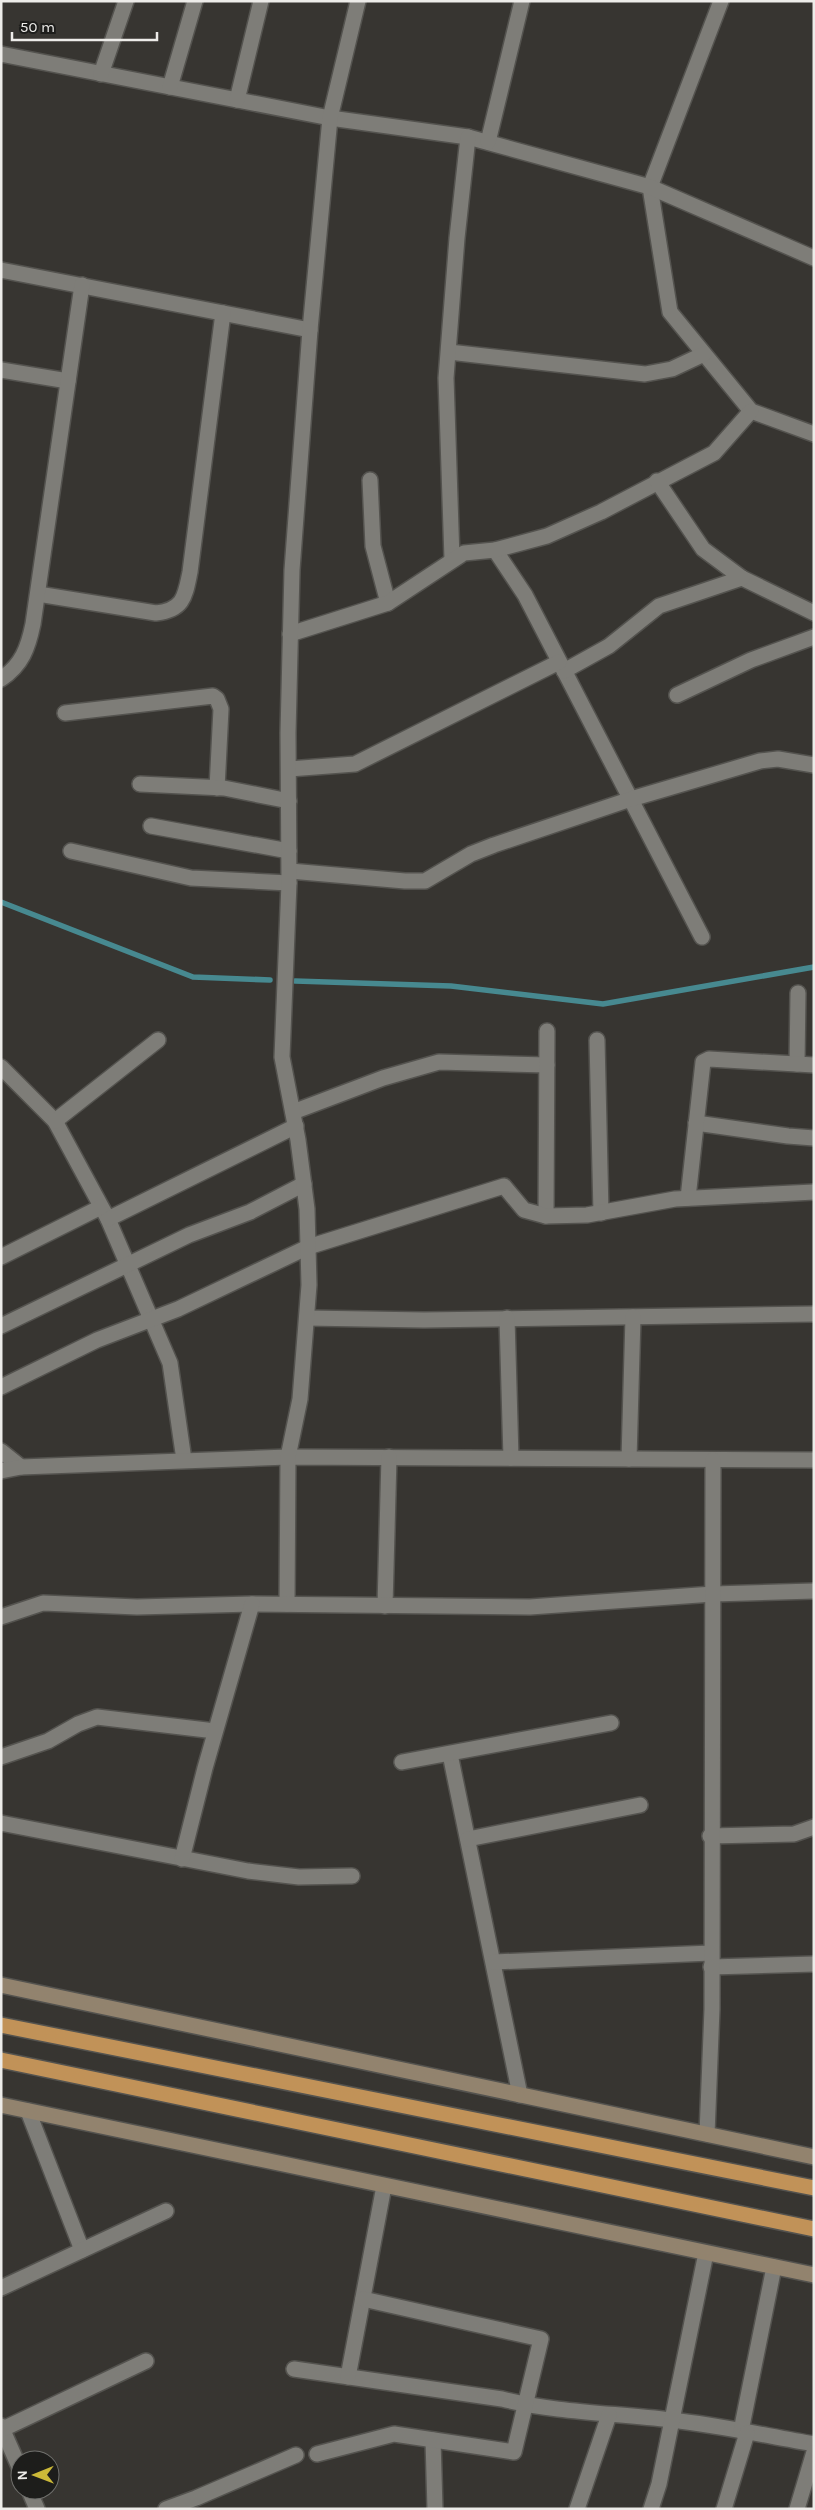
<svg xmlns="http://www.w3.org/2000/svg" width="815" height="2510" font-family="Karla,sans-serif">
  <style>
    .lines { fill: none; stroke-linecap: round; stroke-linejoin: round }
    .stream { stroke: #478990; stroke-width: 5.5 }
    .street-casing { stroke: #54534f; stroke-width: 18 }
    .secondary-casing { stroke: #54534f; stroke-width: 18 }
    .highway-casing { stroke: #54534f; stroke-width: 18 }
    .street { stroke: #7e7d78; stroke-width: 15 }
    .secondary { stroke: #92836e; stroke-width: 15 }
    .highway { stroke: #c19258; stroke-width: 15 }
  </style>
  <rect width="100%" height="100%" fill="#373531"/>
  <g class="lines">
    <g class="stream">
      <path d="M1,902L193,977L270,980"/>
      <path d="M295,981L451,986L603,1004L814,967"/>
    </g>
    <defs>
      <g id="street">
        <path d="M721,1L650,187L670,312L751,411L814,434"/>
        <path d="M1,54L330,118L468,137L650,187L814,258"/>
        <path d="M101,74L126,1"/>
        <path d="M170,87L195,1"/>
        <path d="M237,100L261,1"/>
        <path d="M488,142L522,1"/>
        <path d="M1,270L310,330"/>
        <path d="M449,352L645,374L672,369L704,354"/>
        <path d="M1,370L68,381"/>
        <path d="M370,480L373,546L388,603"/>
        <path d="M495,550L525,595L702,937"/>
        <path d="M452,559L446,378L457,238L468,137"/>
        <path d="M742,578L814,613"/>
        <path d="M38,594L156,613C184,610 185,596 190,572L223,313"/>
        <path d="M290,634L388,603L464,553L495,550L547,536L601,512L714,453L751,411"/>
        <path d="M564,671L609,646L659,606L742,578L703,549L657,481"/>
        <path d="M1,679C22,665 28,648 33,624L82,285"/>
        <path d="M677,695L751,660L814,637"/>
        <path d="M65,713L213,696L217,699L221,709L217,788"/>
        <path d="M289,769L355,764L559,662"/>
        <path d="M140,784L224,788L289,801"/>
        <path d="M151,826L289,851"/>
        <path d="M71,851L191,878L289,883"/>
        <path d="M290,871L405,881H425L471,854L494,845L631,799L760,761L778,759L814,765"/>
        <path d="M597,1040L601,1213"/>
        <path d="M797,1064L798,993"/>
        <path d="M1,1067L55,1121L108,1219L170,1363L184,1460"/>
        <path d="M293,1112L383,1078L439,1062L547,1065"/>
        <path d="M55,1121L158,1040"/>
        <path d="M696,1123L788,1136L814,1138"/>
        <path d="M688,1198L703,1062L709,1059L814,1065"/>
        <path d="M546,1216L547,1031"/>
        <path d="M108,1219L296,1126"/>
        <path d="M1,1257L101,1207"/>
        <path d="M307,1318L424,1320L814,1314"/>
        <path d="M507,1318L511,1458"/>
        <path d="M1,1326L189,1235L250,1212L304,1184"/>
        <path d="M1,1387L97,1340L178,1309L308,1247L504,1186L524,1210L546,1216L587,1215L675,1199L814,1192"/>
        <path d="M1,1451L21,1467"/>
        <path d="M629,1459L633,1317"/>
        <path d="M1,1471L21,1467L288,1457L814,1460"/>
        <path d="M287,1604L288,1457L300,1399L309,1285L307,1209L298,1140L282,1057L289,883L288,733L292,570L310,330L330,118L358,1"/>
        <path d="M385,1606L389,1457"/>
        <path d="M1,1617L43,1603L137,1607L252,1604L530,1607L713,1594L814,1591"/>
        <path d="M450,1754L520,2095"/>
        <path d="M1,1757L48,1741L78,1724L97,1717L215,1731"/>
        <path d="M402,1762L611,1723"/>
        <path d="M1,1823L248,1871L299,1877L352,1876"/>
        <path d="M710,1836L794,1834L814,1827"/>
        <path d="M468,1839L640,1805"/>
        <path d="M182,1859L205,1768L252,1604"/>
        <path d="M494,1962L711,1953"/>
        <path d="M711,1967L814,1964"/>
        <path d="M28,2111L82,2250"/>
        <path d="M707,2134L712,2009L713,1460"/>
        <path d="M1,2288L166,2211"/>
        <path d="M294,2369L502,2399C558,2413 615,2413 671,2420C719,2425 767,2436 814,2444"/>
        <path d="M348,2377L384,2186"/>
        <path d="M1,2426L20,2469"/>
        <path d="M3,2429L146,2361"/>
        <path d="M741,2431L774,2267"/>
        <path d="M433,2440L435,2509"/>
        <path d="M317,2454L394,2434L514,2452L541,2339L363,2299"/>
        <path d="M29,2490L37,2509"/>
        <path d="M166,2509L196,2498L296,2455"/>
        <path d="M577,2509L609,2415"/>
        <path d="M651,2509L659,2484L706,2253"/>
        <path d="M724,2509L747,2433"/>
        <path d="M797,2509L814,2452"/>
      </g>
      <g id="secondary">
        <path d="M1,1985L814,2157"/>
        <path d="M1,2105L814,2275"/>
      </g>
      <g id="highway">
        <path d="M1,2025L814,2188"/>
        <path d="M1,2060L814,2229"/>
      </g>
    </defs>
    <use href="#street" class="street-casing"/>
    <use href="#secondary" class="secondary-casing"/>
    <use href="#highway" class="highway-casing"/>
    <use href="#street" class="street"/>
    <use href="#secondary" class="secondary"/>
    <use href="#highway" class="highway"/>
  </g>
  <rect width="815" height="2510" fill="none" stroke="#edece9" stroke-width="5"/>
  <g transform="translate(35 2475) rotate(269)"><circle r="24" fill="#1d1d1b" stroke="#70706d"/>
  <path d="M0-4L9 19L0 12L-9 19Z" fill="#ccb938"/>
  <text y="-8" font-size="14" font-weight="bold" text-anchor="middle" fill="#edece9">N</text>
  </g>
  <path d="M12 32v8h145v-8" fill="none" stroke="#edece9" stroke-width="2.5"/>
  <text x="20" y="32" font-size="15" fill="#edece9" stroke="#1d1d1b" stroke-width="4" paint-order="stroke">50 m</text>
</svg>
